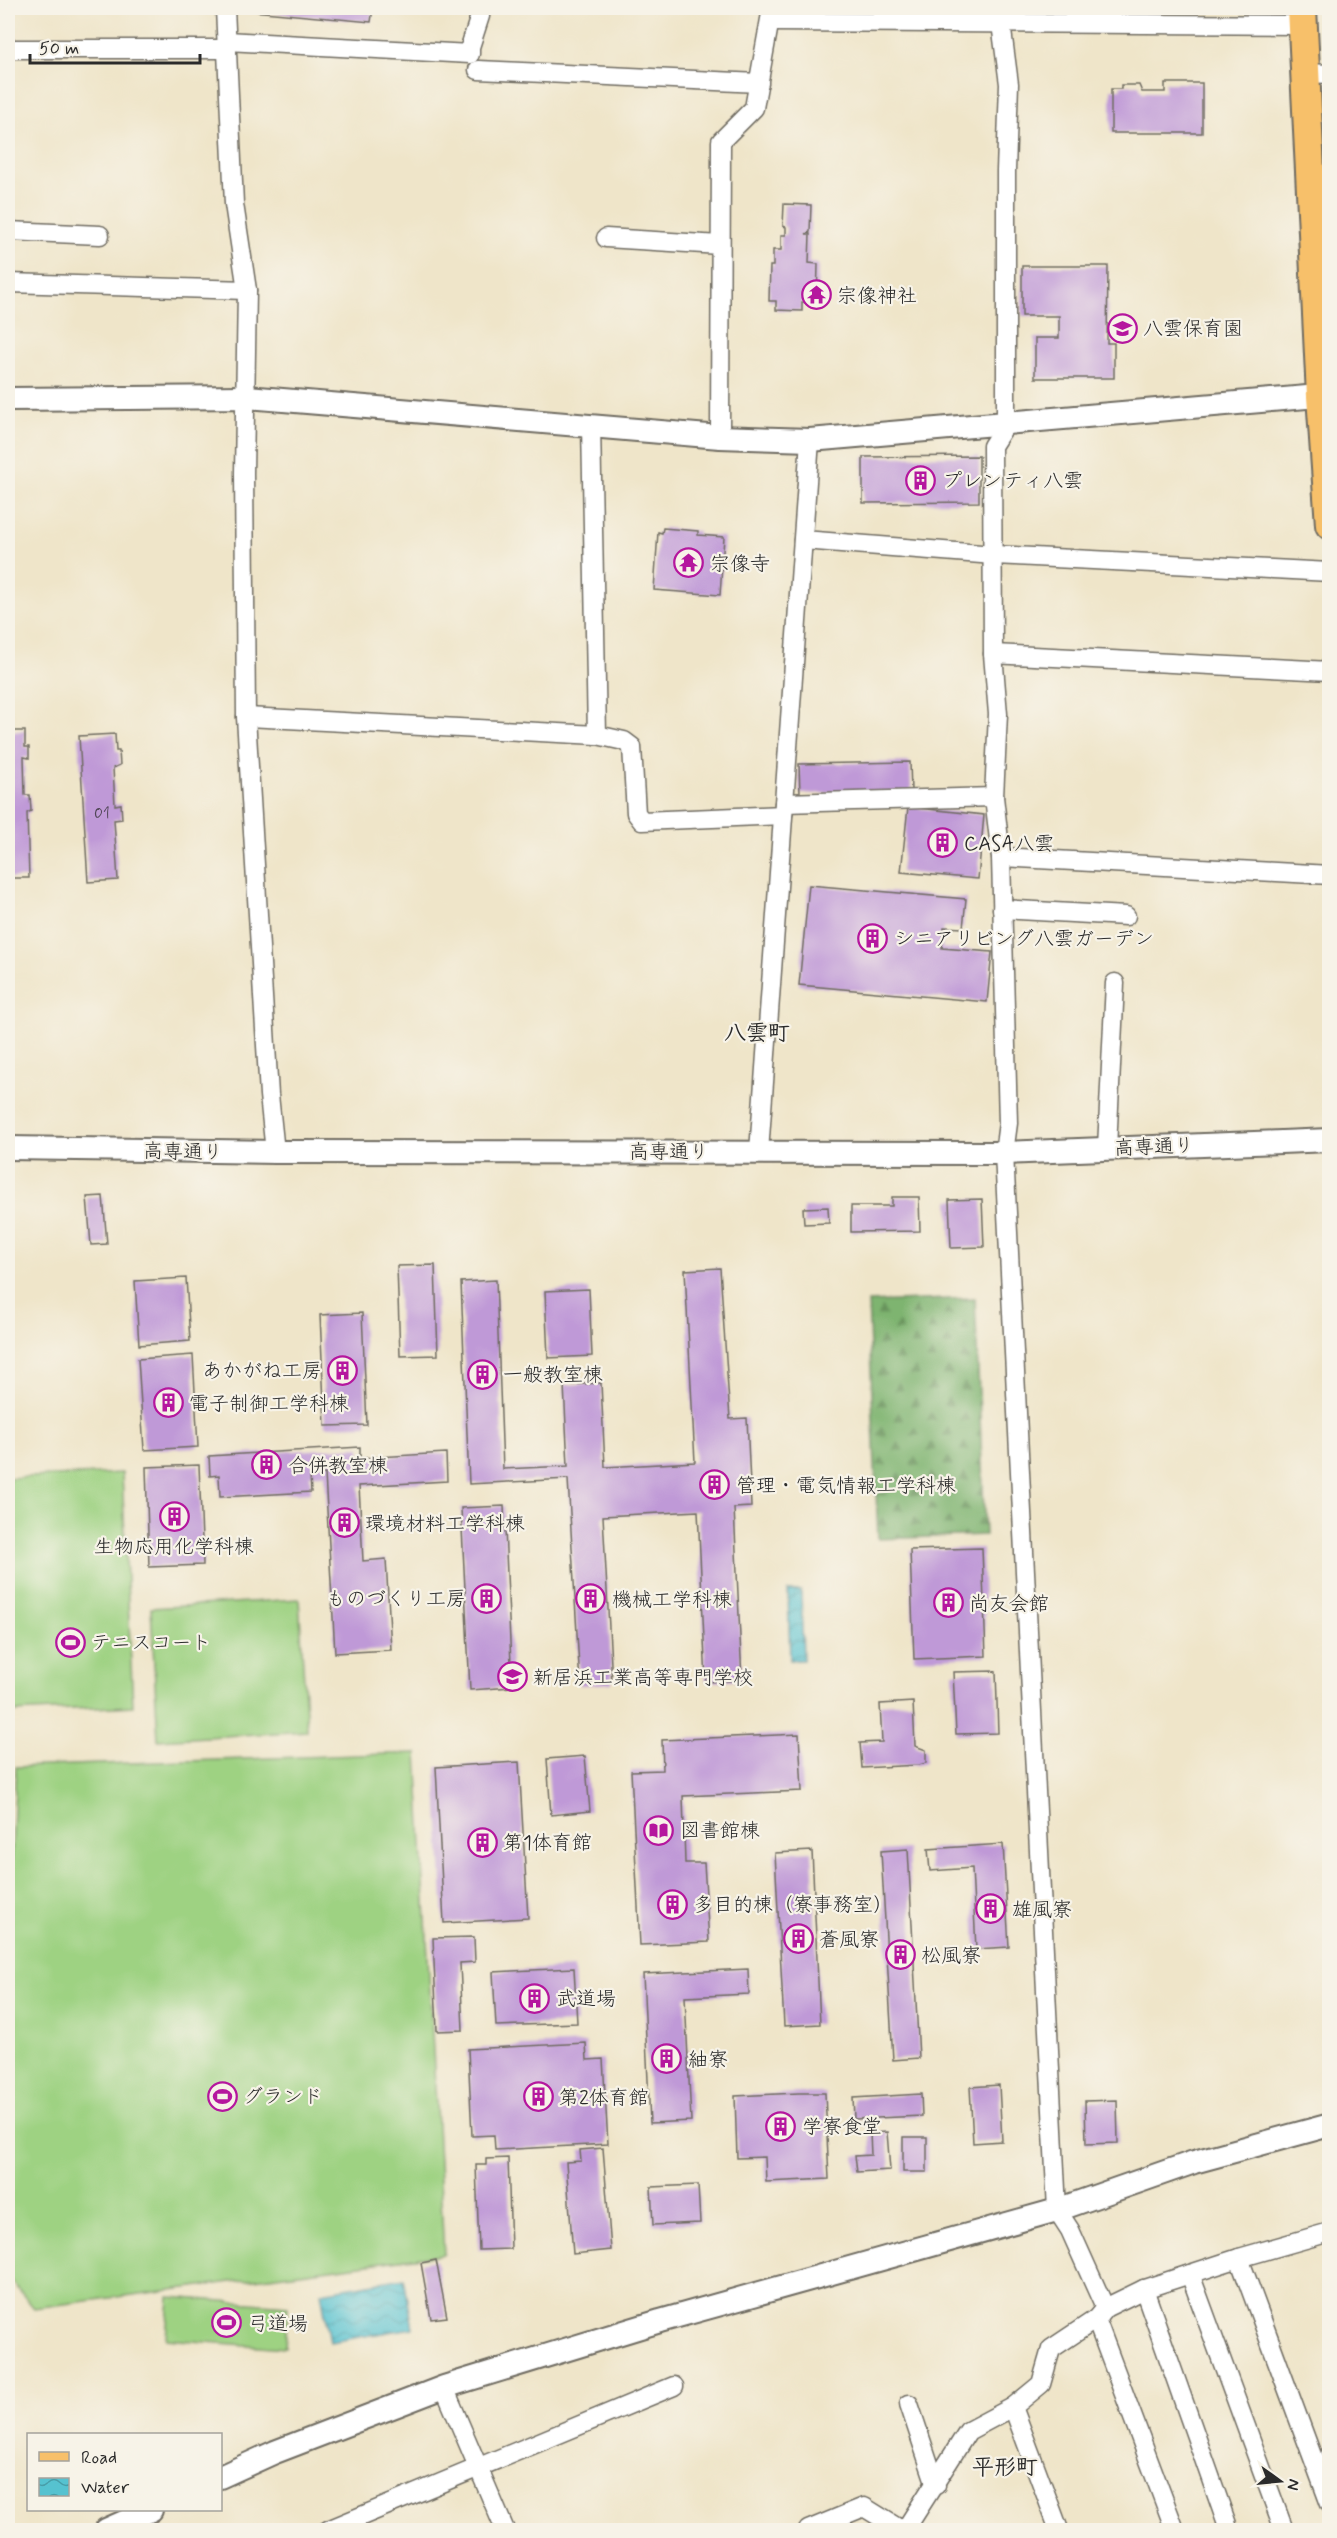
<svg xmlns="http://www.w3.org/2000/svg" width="1337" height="2538" font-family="Mynerve,'Klee One',sans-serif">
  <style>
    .grass { fill: #9ed282; stroke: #647e56; stroke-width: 1.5 }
    .forest { fill: url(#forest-firs); stroke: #54704e; stroke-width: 1.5 }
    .water { fill: url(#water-waves); stroke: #40767e; stroke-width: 1.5 }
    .building { fill: #bf99d7 }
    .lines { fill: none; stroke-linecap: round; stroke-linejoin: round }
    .minor-casing { stroke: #706c62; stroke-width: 21 }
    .tertiary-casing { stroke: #706c62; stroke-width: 26 }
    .primary-casing { stroke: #706c62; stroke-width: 32 }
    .minor { stroke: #fff; stroke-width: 18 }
    .tertiary { stroke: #fff; stroke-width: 22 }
    .primary { stroke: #f7c06b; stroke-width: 28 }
    .labels { text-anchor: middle; stroke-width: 4.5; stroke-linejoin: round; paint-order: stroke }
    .number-label { font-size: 16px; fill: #504656 }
    .poi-label { font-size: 20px; fill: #2b2b2b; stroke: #f7f3e8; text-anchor: start }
    .street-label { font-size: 20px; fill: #2b2b2b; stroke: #f7f3e8 }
    .quarter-label { font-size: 22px; font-weight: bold; fill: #2b2b2b; stroke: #f7f3e8 }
  </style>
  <defs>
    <pattern id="forest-firs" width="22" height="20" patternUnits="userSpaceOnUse" patternTransform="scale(1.5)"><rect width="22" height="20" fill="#7eb470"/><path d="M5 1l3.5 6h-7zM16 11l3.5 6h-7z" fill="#67935c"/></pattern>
    <pattern id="water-waves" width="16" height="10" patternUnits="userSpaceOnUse" patternTransform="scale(1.5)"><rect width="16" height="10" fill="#56c2d0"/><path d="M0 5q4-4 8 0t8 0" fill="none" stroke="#479ea9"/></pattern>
  </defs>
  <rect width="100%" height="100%" fill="#f7f3e8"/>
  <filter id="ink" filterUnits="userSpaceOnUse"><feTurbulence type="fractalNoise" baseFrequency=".0167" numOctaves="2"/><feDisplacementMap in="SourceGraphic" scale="12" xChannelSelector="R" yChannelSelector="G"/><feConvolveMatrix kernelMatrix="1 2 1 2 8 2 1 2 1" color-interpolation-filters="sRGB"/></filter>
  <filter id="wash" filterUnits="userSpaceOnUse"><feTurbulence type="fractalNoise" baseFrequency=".008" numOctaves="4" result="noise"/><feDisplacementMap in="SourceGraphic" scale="24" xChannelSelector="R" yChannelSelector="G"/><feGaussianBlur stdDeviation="1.35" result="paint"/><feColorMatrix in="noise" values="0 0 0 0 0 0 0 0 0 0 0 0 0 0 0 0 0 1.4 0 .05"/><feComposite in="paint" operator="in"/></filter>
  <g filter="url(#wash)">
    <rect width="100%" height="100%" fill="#efe5c9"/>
    <g class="grass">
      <path d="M122,1473L133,1706L14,1712L8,1578V1478Z"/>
      <path d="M299,1599L307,1731L158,1740L151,1608Z"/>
      <path d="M417,1753L444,2254L34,2308L8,2277V1939L16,1767Z"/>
      <path d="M169,2297L288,2306L285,2348L166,2339Z"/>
    </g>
    <path class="forest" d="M975,1298L985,1535L878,1539L868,1302Z"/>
    <g class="water">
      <path d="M788,1591H801L803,1660H790Z"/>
      <path d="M404,2278L413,2328L330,2342L321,2292Z"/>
    </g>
    <g id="blocks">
      <g class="building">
        <path d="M241,8H373L371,22L241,10Z"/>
        <path d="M1165,83H1202V133H1111V89H1121V85H1139L1142,92H1165Z"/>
        <path d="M784,204L811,205L810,232L806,234H810L809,263L818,264L817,302H802V311L776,310V301H769L770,266H773V250H781V235H786V227L783,226Z"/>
        <path d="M1022,266H1108L1107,343H1114V378H1035V338H1059V316H1022Z"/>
        <path d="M979,456V502L863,503V457Z"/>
        <path d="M663,528L698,531V535L724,537L720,595L654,590L658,532L662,533Z"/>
        <path d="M8,731H25V747H29V758L24,757L25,795H30L31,811L27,813L29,878H8Z"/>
        <path d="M115,734L116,751H119L120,765L113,768L115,805L121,804L122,819L114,820L118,880L88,882L79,736Z"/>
        <path d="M910,762L911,791L800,794L799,764Z"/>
        <path d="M908,807L984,815L978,879L901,872Z"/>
        <path d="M809,885L966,899L963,928L944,927L942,948L992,952L987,1002L799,985Z"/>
        <path d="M103,1196L107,1244L91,1245L87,1197Z"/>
        <path d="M892,1197H919L920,1231L851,1232V1206H892Z"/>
        <path d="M982,1199L984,1247L951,1248L949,1200Z"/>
        <path d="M828,1207L829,1223L804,1224L803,1208Z"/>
        <path d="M435,1265L438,1355L400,1356L397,1266Z"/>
        <path d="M720,1268L730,1419L747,1418L751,1507L734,1508L742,1680L706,1682L698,1511L603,1516L612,1683L580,1685L568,1479L469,1484L461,1282L496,1280L503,1469L568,1466L564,1385L601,1383L605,1467L695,1462L685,1270Z"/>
        <path d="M186,1278L190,1341L139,1345L135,1281Z"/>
        <path d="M589,1289L592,1356L548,1358L545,1291Z"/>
        <path d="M362,1313L367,1425L325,1426L320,1315Z"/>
        <path d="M193,1355L198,1447L144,1450L138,1359Z"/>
        <path d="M360,1447V1458L446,1453L447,1481L359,1486L363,1561L386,1559L391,1650L335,1653L325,1474L310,1475L311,1492L220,1497L219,1475L210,1476L209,1456Z"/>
        <path d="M199,1465L203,1565L149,1567L146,1467Z"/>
        <path d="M504,1506L512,1687L470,1690L461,1508Z"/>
        <path d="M982,1548L986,1656L914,1659L910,1550Z"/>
        <path d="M996,1671L998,1733L956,1734L953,1672Z"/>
        <path d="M913,1702L915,1746L926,1750V1763L919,1765L862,1768L860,1743L882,1742L880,1704Z"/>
        <path d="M799,1734L802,1791L683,1796L685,1863H704L709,1942L640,1945L631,1771L663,1770L662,1740Z"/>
        <path d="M585,1756L590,1811L551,1815L547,1759Z"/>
        <path d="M519,1762L528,1918L444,1923L436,1767Z"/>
        <path d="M1003,1844L1009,1947L976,1949L972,1868L930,1871L928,1849Z"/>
        <path d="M908,1849L919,2058L893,2060L881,1851Z"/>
        <path d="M812,1851L820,2024L784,2026L775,1853Z"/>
        <path d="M474,1937L475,1962L460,1963L463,2030L437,2031L433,1938Z"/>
        <path d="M574,1968L577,2023L496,2026L493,1972Z"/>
        <path d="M748,1969L749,1994L685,1997L691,2121L650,2123L643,1974Z"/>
        <path d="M586,2043L587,2060L603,2059L608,2144L495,2150L494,2135L472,2136L468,2049Z"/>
        <path d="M999,2085L1002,2141L973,2143L970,2087Z"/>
        <path d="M799,2093H825L829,2179L766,2182L765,2157L737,2158L735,2096Z"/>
        <path d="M921,2094L922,2116L854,2119L853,2098Z"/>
        <path d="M1117,2100L1118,2143L1086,2144L1085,2101Z"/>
        <path d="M887,2132L890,2170L857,2172L855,2156L871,2155L870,2133Z"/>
        <rect x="903" y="2137" width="24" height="35"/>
        <path d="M603,2148L611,2250L573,2254L566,2162L581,2161L580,2150Z"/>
        <path d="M508,2158L511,2249L479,2250L476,2165H486V2159Z"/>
        <path d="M698,2185L700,2223L653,2225L651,2187Z"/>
        <path d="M436,2260L447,2317L431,2319L421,2263Z"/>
      </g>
    </g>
  </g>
  <g filter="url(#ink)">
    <use href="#blocks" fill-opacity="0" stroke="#706c62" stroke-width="1.5"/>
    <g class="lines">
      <defs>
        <g id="minor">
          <path d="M225,8L234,204L247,290L244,473L246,717L269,1095L275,1152"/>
          <path d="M999,8L1009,84L1006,171V424L992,446L993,654L998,714L994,797L1001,857L1008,1123L1004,1153L1057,2210L1070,2230L1105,2308"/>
          <path d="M771,22L1303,25"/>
          <path d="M227,41L470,54V47L480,16"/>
          <path d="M8,49H227"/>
          <path d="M478,70L759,83"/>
          <path d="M1306,73L1330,74"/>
          <path d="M8,231L100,235"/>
          <path d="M606,238L720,245"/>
          <path d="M8,283L247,290"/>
          <path d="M591,425L597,735"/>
          <path d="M720,437L721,141L754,108L772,8"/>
          <path d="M803,540L994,555L1330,572"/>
          <path d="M993,654L1330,671"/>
          <path d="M246,717L597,735L624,741L632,747L636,813L642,821L783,815"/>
          <path d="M784,803L994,797"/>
          <path d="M1001,857L1330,875"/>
          <path d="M1002,909L1126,916"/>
          <path d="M1107,1148L1115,983"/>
          <path d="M759,1152L810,440"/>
          <path d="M1239,2258L1330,2504"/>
          <path d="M1190,2274L1284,2530"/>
          <path d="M1144,2289L1229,2530"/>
          <path d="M1096,2319L1175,2530"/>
          <path d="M444,2387L505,2530"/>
          <path d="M909,2404L936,2485"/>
          <path d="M328,2530L674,2386"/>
          <path d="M808,2530L864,2507L901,2530"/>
          <path d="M905,2530L968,2431L1013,2407"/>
          <path d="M1059,2530L1013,2407L1041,2384L1051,2349L1096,2319L1105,2308L1144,2289L1239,2258L1330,2232"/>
        </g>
        <g id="tertiary">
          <path d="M8,399L247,397L720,437L810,440L1330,395"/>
          <path d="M8,1148L275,1152L1004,1153L1330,1140"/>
          <path d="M220,2477L275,2452L444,2387L660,2321L1057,2210L1194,2162L1330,2125"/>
          <path d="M106,2530L151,2510"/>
        </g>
        <path id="primary" d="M1302,8L1321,396L1330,525"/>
      </defs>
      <use href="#minor" class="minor-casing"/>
      <use href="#tertiary" class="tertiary-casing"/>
      <use href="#primary" class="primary-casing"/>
      <use href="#minor" class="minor"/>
      <use href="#tertiary" class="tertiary"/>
      <use href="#primary" class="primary"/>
    </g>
  </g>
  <defs>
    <symbol id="temple-ring" viewBox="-11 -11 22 22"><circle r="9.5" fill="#f7f3e8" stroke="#b5179e" stroke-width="1.5"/><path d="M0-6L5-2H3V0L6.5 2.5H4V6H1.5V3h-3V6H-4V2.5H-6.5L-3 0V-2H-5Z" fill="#b5179e"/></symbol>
    <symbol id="school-ring" viewBox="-11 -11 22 22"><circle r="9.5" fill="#f7f3e8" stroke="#b5179e" stroke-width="1.5"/><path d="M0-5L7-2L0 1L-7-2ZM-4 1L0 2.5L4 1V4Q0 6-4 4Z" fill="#b5179e"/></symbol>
    <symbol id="building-ring" viewBox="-11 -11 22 22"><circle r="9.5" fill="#f7f3e8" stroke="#b5179e" stroke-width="1.5"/><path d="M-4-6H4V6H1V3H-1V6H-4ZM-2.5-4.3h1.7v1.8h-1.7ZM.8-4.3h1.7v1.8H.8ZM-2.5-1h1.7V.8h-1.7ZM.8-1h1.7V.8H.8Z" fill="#b5179e"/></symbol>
    <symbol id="stadium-ring" viewBox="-11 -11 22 22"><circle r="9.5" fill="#f7f3e8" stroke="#b5179e" stroke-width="1.5"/><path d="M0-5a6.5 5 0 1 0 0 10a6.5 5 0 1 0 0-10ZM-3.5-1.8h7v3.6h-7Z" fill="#b5179e"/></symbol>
    <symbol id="university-ring" viewBox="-11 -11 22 22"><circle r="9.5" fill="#f7f3e8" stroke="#b5179e" stroke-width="1.5"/><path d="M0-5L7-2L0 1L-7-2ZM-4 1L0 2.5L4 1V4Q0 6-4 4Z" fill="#b5179e"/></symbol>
    <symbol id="library-ring" viewBox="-11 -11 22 22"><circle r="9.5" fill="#f7f3e8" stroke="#b5179e" stroke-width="1.5"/><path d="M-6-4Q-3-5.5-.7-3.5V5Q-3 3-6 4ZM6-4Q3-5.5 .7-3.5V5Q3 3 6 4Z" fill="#b5179e"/></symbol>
  </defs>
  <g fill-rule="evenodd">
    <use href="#temple-ring" x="800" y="278" width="33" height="33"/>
    <use href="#school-ring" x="1106" y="312" width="33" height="33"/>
    <use href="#building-ring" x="904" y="464" width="33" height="33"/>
    <use href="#temple-ring" x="672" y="546" width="33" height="33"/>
    <use href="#building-ring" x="926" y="826" width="33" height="33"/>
    <use href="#building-ring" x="856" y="922" width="33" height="33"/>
    <use href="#building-ring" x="326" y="1354" width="33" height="33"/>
    <use href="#building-ring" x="466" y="1358" width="33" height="33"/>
    <use href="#building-ring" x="152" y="1386" width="33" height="33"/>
    <use href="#building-ring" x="250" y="1448" width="33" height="33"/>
    <use href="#building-ring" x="698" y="1468" width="33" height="33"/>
    <use href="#building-ring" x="158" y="1500" width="33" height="33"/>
    <use href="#building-ring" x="328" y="1506" width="33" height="33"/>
    <use href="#building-ring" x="470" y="1582" width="33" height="33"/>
    <use href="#building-ring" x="574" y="1582" width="33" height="33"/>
    <use href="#building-ring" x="932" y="1586" width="33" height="33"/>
    <use href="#stadium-ring" x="54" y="1626" width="33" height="33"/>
    <use href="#university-ring" x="496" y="1660" width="33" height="33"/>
    <use href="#library-ring" x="642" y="1814" width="33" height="33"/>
    <use href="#building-ring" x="466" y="1826" width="33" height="33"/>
    <use href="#building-ring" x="656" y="1888" width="33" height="33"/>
    <use href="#building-ring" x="974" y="1892" width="33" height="33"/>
    <use href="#building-ring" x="782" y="1922" width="33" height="33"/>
    <use href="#building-ring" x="884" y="1938" width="33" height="33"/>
    <use href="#building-ring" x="518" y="1982" width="33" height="33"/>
    <use href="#building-ring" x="650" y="2042" width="33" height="33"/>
    <use href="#stadium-ring" x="206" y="2080" width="33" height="33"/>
    <use href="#building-ring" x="522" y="2080" width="33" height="33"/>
    <use href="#building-ring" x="764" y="2110" width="33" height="33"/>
    <use href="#stadium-ring" x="210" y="2306" width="33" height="33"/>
  </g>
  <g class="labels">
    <g class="number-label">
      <text x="102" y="818">01</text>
    </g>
    <g class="poi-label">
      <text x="837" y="302">宗像神社</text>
      <text x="1143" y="335">八雲保育園</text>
      <text x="942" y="487">プレンティ八雲</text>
      <text x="710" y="570">宗像寺</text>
      <text x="964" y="850">CASA八雲</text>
      <text x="894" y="945">シニアリビング八雲ガーデン</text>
      <text x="322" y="1377" text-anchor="end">あかがね工房</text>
      <text x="503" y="1381">一般教室棟</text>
      <text x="189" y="1410">電子制御工学科棟</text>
      <text x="288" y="1472">合併教室棟</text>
      <text x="736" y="1492">管理・電気情報工学科棟</text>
      <text x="365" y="1530">環境材料工学科棟</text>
      <text x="174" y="1553" text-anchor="middle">生物応用化学科棟</text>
      <text x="466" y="1605" text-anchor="end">ものづくり工房</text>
      <text x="612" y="1606">機械工学科棟</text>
      <text x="969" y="1610">尚友会館</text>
      <text x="91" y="1649">テニスコート</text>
      <text x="533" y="1684">新居浜工業高等専門学校</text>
      <text x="680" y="1837">図書館棟</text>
      <text x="503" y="1849">第1体育館</text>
      <text x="693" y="1911">多目的棟（寮事務室）</text>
      <text x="1012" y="1916">雄風寮</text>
      <text x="819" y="1946">蒼風寮</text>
      <text x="921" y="1962">松風寮</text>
      <text x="556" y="2005">武道場</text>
      <text x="688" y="2066">紬寮</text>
      <text x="243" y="2103">グランド</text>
      <text x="559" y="2104">第2体育館</text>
      <text x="802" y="2133">学寮食堂</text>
      <text x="248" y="2330">弓道場</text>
    </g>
    <g class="street-label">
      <text transform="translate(1154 1146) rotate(-2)" y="7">高専通り</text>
      <text transform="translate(183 1151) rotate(1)" y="7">高専通り</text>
      <text x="669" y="1158">高専通り</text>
    </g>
    <g class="quarter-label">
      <text x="757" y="1040">八雲町</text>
      <text x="1005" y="2474">平形町</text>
    </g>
  </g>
  <rect width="1337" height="2538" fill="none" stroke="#f7f3e8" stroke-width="30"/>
  <rect x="27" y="2433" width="195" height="78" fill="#f7f3e8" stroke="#a5a39c" stroke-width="1.5"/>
  <rect x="39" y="2452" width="30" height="9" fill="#f7c06b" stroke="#a5a39c" stroke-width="1.5"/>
  <text x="81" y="2463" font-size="18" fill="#2b2b2b">Road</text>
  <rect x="39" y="2478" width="30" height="18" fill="url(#water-waves)" stroke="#a5a39c" stroke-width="1.5"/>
  <text x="81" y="2493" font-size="18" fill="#2b2b2b">Water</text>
  <g transform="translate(1280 2481) rotate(105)" stroke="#f7f3e8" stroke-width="4.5" paint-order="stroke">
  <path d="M0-4.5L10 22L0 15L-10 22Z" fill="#2b2b2b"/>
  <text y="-9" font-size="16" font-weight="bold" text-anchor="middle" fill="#2b2b2b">N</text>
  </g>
  <path d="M30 54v9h170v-9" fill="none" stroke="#2b2b2b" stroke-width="3"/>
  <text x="39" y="54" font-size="18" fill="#2b2b2b" stroke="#f7f3e8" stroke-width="4.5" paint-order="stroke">50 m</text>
</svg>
